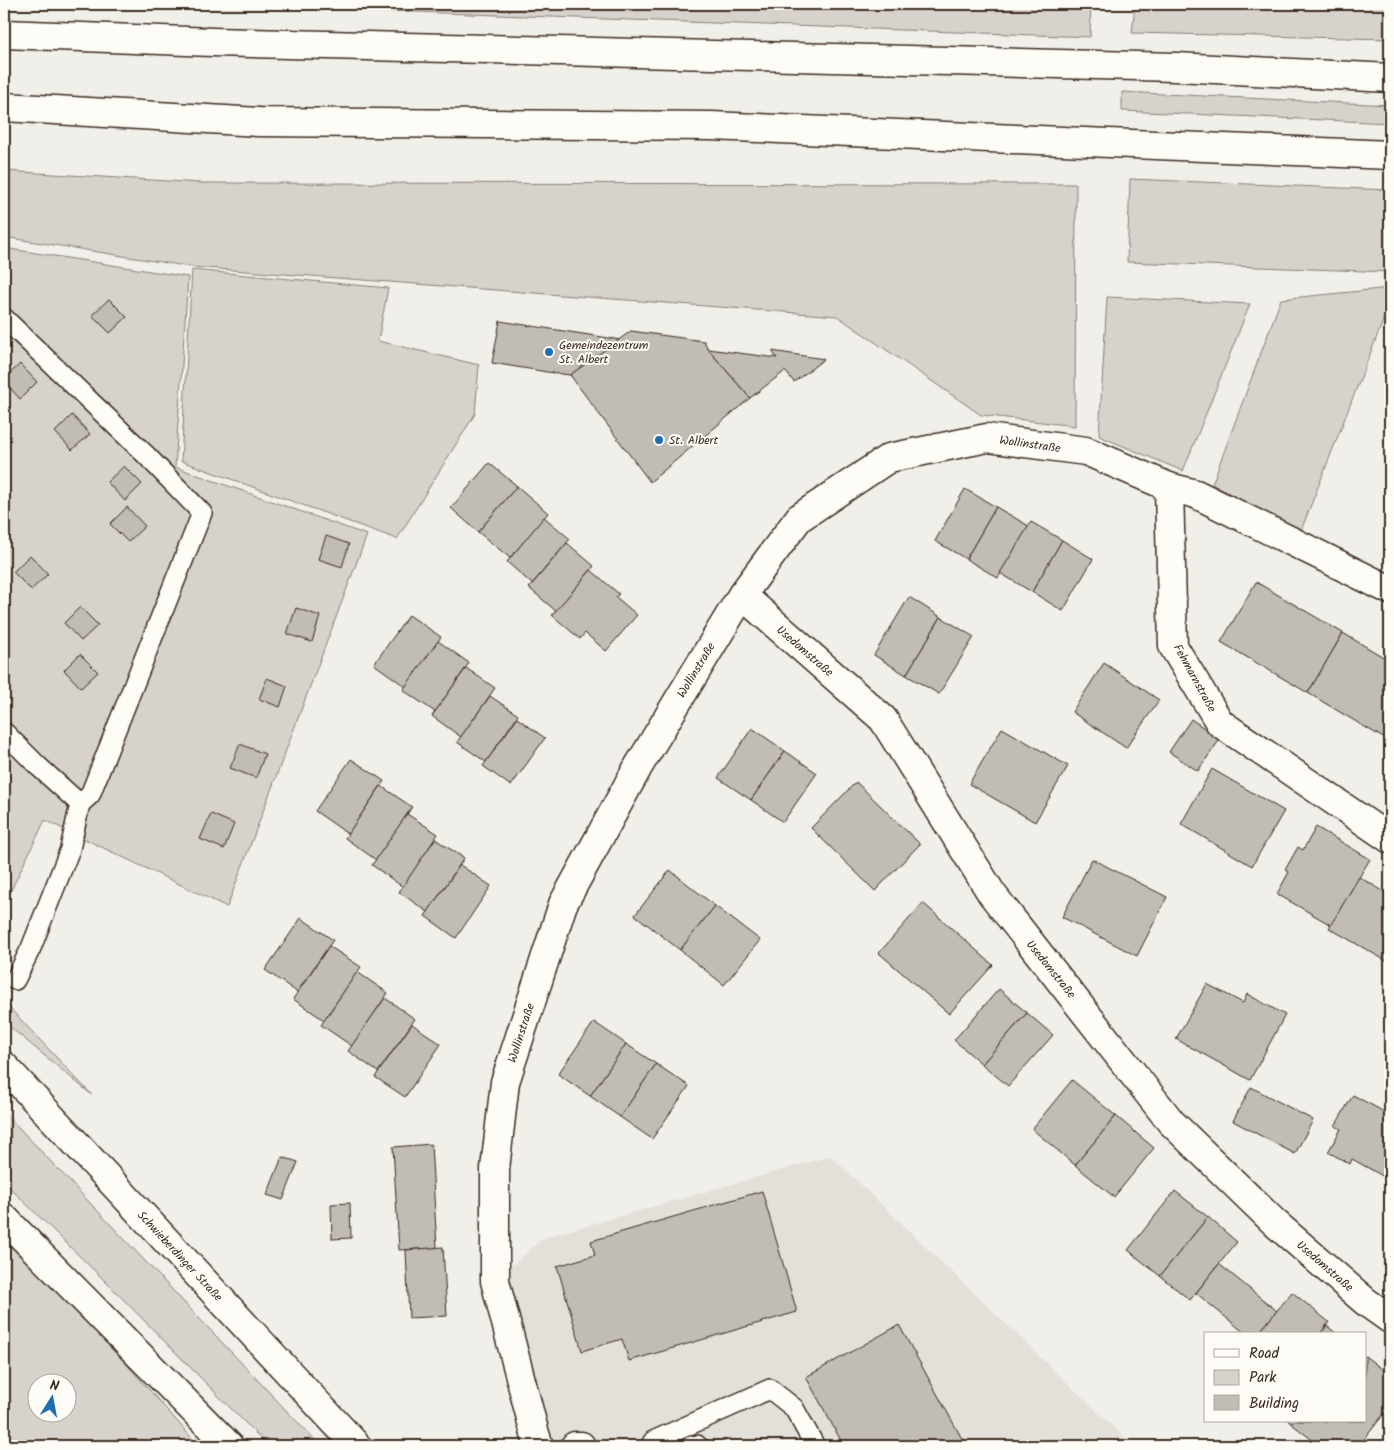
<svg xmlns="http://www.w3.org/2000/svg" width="1394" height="1450" font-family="Kalam,sans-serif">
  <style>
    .built { fill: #e3e0da }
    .green { fill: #d7d2cc; stroke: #897e75; fill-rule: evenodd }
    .building { fill: #c1bcb4; stroke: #3b2a1e }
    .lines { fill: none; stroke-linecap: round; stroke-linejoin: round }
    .service-casing { stroke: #3b2a1e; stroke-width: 22 }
    .minor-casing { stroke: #3b2a1e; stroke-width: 31 }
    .secondary-casing { stroke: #3b2a1e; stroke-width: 31 }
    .trunk-casing { stroke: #3b2a1e; stroke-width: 31 }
    .service { stroke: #fdfcf7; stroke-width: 19 }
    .minor { stroke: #fdfcf7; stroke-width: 28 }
    .secondary { stroke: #fdfcf7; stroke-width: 28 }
    .trunk { stroke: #fdfcf7; stroke-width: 28 }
    .poi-dot { fill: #1f6fb2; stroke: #fdfcf7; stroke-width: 2 }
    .labels { text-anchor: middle; stroke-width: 4; stroke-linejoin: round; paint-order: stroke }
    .poi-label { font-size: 12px; fill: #3b2a1e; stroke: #fdfcf7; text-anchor: start }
    .street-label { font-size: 12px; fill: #3b2a1e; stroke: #fdfcf7 }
  </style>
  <rect width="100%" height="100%" fill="#f1efea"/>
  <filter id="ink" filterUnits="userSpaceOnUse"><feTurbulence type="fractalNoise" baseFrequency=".02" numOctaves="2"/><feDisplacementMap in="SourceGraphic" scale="10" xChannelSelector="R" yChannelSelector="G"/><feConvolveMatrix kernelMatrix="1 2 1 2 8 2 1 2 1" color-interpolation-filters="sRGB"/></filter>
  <g filter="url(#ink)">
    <path class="built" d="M831,1156L1133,1446H539L495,1281L543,1238Z"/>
    <g class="green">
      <path d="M200,4H1091L1090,37Z"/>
      <path d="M1135,4H1390V39L1132,33Z"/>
      <path d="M1122,92L1390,105V123L1122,111Z"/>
      <path d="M4,171L201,183L1076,184L1075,426L981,415L837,316L192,267L4,237Z"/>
      <path d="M1130,179L1390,190V272L1127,262Z"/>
      <path d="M4,248L188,277L175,467L367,535L227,907L45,820L4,905Z"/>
      <path d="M192,270L388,288L378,341L479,365L475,414L397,539L181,461Z"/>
      <path d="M1390,288V303L1300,533L1212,484L1281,299Z"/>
      <path d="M1107,297L1250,304L1183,471L1099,436Z"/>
      <path d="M4,1002L92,1095L4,1022Z"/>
      <path d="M4,1112L320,1446H268L111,1287L4,1182Z"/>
      <path d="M4,1226L199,1446H4ZM38,1382H68V1412H38Z"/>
    </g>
    <g class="building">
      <path d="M109,299L127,317L110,333L92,315Z"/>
      <path d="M500,321L621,340L570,375L547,372L492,363Z"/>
      <path d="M631,331L704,341L708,349L750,398L650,482L570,375Z"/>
      <path d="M708,349L777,358L772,351L824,359L794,382L785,371L750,398Z"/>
      <path d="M20,364L37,382L20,399L4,381V379Z"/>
      <path d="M72,415L90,434L72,450L55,432Z"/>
      <path d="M489,463L517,486L478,532L451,508Z"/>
      <path d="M124,466L142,484L125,501L107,482Z"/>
      <path d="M517,486L548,513L510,558L478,532Z"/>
      <path d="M965,489L996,507L966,559L935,541Z"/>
      <path d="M127,507L145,526L128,542L110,524Z"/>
      <path d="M996,507L1029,526L998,578L966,559Z"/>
      <path d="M544,517L570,539L532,584L507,562Z"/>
      <path d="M1031,522L1062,540L1032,592L1000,573Z"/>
      <path d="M326,536L349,544L342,567L318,559Z"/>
      <path d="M1062,540L1093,559L1063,611L1032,592Z"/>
      <path d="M567,543L594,566L556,611L529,588Z"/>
      <path d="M30,555L48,574L31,590L13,572Z"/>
      <path d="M591,570L619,594L616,597L637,615L606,651L585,633L580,639L552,615Z"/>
      <path d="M1256,582L1343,633L1308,693L1221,642Z"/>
      <path d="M909,597L941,617L906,675L874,655Z"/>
      <path d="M80,607L98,625L81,641L64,623Z"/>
      <path d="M296,608L320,616L312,642L287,634Z"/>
      <path d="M409,615L441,637L406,687L374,664Z"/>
      <path d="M941,617L974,637L939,694L906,675Z"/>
      <path d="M1343,633L1390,661V742L1308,693Z"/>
      <path d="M438,641L469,663L435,712L403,690Z"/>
      <path d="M80,654L98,672L81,688L64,670Z"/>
      <path d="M1104,663L1159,700L1126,748L1072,712Z"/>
      <path d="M466,668L495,688L461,737L432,716Z"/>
      <path d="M267,678L287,686L280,707L259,699Z"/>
      <path d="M490,696L518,715L486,762L457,742Z"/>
      <path d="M517,718L545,738L511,786L483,766Z"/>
      <path d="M1191,719L1220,739L1198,771L1169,752Z"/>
      <path d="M752,728L785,751L751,800L718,778Z"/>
      <path d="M1002,728L1068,766L1035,822L969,784Z"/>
      <path d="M240,744L265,754L256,778L230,768Z"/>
      <path d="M785,751L817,773L783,822L751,800Z"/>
      <path d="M351,759L384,781L348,834L315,811Z"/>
      <path d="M1212,769L1284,811L1252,866L1181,824Z"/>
      <path d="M856,782L920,844L875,891L811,828Z"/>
      <path d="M381,786L412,807L376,860L345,838Z"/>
      <path d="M211,814L234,824L224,849L200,839Z"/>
      <path d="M407,814L438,834L403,887L372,865Z"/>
      <path d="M1316,827L1370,859L1331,925L1277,894L1289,872L1285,870L1298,847L1303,850Z"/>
      <path d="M435,839L464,858L428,912L399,892Z"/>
      <path d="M1092,859L1167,897L1137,956L1062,917Z"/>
      <path d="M460,865L491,886L456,938L425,916Z"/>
      <path d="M670,870L715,906L680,950L635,915Z"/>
      <path d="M1359,877L1390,895V958L1388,962L1329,928Z"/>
      <path d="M923,903L993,965L949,1014L879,953Z"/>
      <path d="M715,906L760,940L724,985L680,950Z"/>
      <path d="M301,918L333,940L297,992L265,970Z"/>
      <path d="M329,946L361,967L324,1020L293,999Z"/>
      <path d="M357,972L388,993L352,1046L321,1025Z"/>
      <path d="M1207,984L1243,1003L1247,994L1285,1015L1250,1080L1176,1039Z"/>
      <path d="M999,989L1027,1013L982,1064L954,1040Z"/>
      <path d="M385,998L415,1019L378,1072L348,1051Z"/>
      <path d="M1027,1013L1053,1035L1008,1086L982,1064Z"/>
      <path d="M594,1022L626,1044L590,1096L558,1074Z"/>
      <path d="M412,1024L441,1044L405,1097L375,1077Z"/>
      <path d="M626,1044L656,1064L620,1117L590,1096Z"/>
      <path d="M656,1064L689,1086L652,1139L620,1117Z"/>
      <path d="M1072,1080L1116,1116L1075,1165L1032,1129Z"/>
      <path d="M1251,1087L1313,1120L1295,1154L1233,1121Z"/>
      <path d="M1353,1095L1390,1115V1180L1352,1159L1350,1164L1328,1152L1341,1129L1335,1126Z"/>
      <path d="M1116,1116L1154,1148L1114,1197L1075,1165Z"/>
      <path d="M431,1144L437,1248L399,1250L393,1147Z"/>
      <path d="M282,1157L298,1162L283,1200L267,1195Z"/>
      <path d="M762,1191L797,1312L629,1361L622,1339L582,1351L557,1266L595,1255L591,1241Z"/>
      <path d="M1175,1191L1208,1217L1160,1276L1128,1250Z"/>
      <path d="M350,1203L351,1238L332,1239L331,1204Z"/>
      <path d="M1208,1217L1237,1242L1190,1300L1160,1276Z"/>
      <path d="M443,1247L447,1316L409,1318L406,1250Z"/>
      <path d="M1219,1264L1277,1311L1258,1334H1246L1196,1293Z"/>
      <path d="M1292,1292L1329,1322L1320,1334H1258Z"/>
      <path d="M899,1325L966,1446H844L806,1377Z"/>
      <path d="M1327,1326L1337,1334H1320Z"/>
      <path d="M1365,1356L1390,1375V1406L1359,1446H1320L1288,1421H1365Z"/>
    </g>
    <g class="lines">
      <defs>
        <g id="service">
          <path d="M4,318L146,455L202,513L90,795L80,804L70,849L31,948L15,980"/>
          <path d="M4,732L38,766L80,804"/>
          <path d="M651,1446L653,1441L770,1389L794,1408L815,1446"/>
          <path d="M691,1446L697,1445L698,1446"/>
        </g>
        <g id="minor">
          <path d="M1169,487L1173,646L1220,723L1390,839"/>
          <path d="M742,595L883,719L992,894L1171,1122L1275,1223L1366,1302L1390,1319"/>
          <path d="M539,1446L535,1434L495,1281V1169L505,1082L563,904L638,767L742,595L799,518L889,458L987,438L1086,451L1169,487L1196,494L1390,590"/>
          <path d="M575,1446H581"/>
        </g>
        <g id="secondary">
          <path d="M4,1066L357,1446"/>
          <path d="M4,1218L229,1446"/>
        </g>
        <g id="trunk">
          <path d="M4,34L213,42L1176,67L1390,78"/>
          <path d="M4,107L259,122L711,126L1390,155"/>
        </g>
      </defs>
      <use href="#service" class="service-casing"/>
      <use href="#minor" class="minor-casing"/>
      <use href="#secondary" class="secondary-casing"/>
      <use href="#trunk" class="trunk-casing"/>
      <use href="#service" class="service"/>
      <use href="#minor" class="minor"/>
      <use href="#secondary" class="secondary"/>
      <use href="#trunk" class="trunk"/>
    </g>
  </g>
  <g class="poi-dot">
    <circle cx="549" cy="352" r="5"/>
    <circle cx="659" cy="440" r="5"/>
  </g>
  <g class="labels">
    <g class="poi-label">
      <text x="559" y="349">Gemeindezentrum<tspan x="559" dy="14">St. Albert</tspan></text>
      <text x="669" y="444">St. Albert</text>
    </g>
    <g class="street-label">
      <text transform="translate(1030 444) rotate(8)" y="4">Wollinstraße</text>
      <text transform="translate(805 651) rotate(41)" y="4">Usedomstraße</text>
      <text transform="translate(696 670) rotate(-59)" y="4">Wollinstraße</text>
      <text transform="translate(1195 678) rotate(61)" y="4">Fehmarnstraße</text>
      <text transform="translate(1051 969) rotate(51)" y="4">Usedomstraße</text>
      <text transform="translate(521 1033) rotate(-72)" y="4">Wollinstraße</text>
      <text transform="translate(180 1256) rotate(47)" y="4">Schwieberdinger Straße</text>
      <text transform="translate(1325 1266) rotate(41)" y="4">Usedomstraße</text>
    </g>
  </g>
  <rect width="1394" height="1450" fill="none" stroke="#fdfcf7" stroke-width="20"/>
  <rect x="10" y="10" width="1374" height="1430" fill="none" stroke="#3b2a1e" stroke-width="2" filter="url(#ink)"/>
  <rect x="1204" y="1332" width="162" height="90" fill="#fdfcf7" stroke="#afa8a0"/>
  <rect x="1214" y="1349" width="25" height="8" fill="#fdfcf7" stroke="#afa8a0"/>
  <text x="1249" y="1358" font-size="15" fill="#3b2a1e">Road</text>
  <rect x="1214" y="1370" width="25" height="15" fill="#d7d2cc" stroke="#afa8a0"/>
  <text x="1249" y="1382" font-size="15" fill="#3b2a1e">Park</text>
  <rect x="1214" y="1395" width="25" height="15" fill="#c1bcb4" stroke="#afa8a0"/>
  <text x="1249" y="1408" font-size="15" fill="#3b2a1e">Building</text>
  <g transform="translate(52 1398) rotate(11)"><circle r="24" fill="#fdfcf7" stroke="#afa8a0"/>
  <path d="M0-4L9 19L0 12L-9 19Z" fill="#1f6fb2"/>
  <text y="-8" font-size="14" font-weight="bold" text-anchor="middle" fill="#3b2a1e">N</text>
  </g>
</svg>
